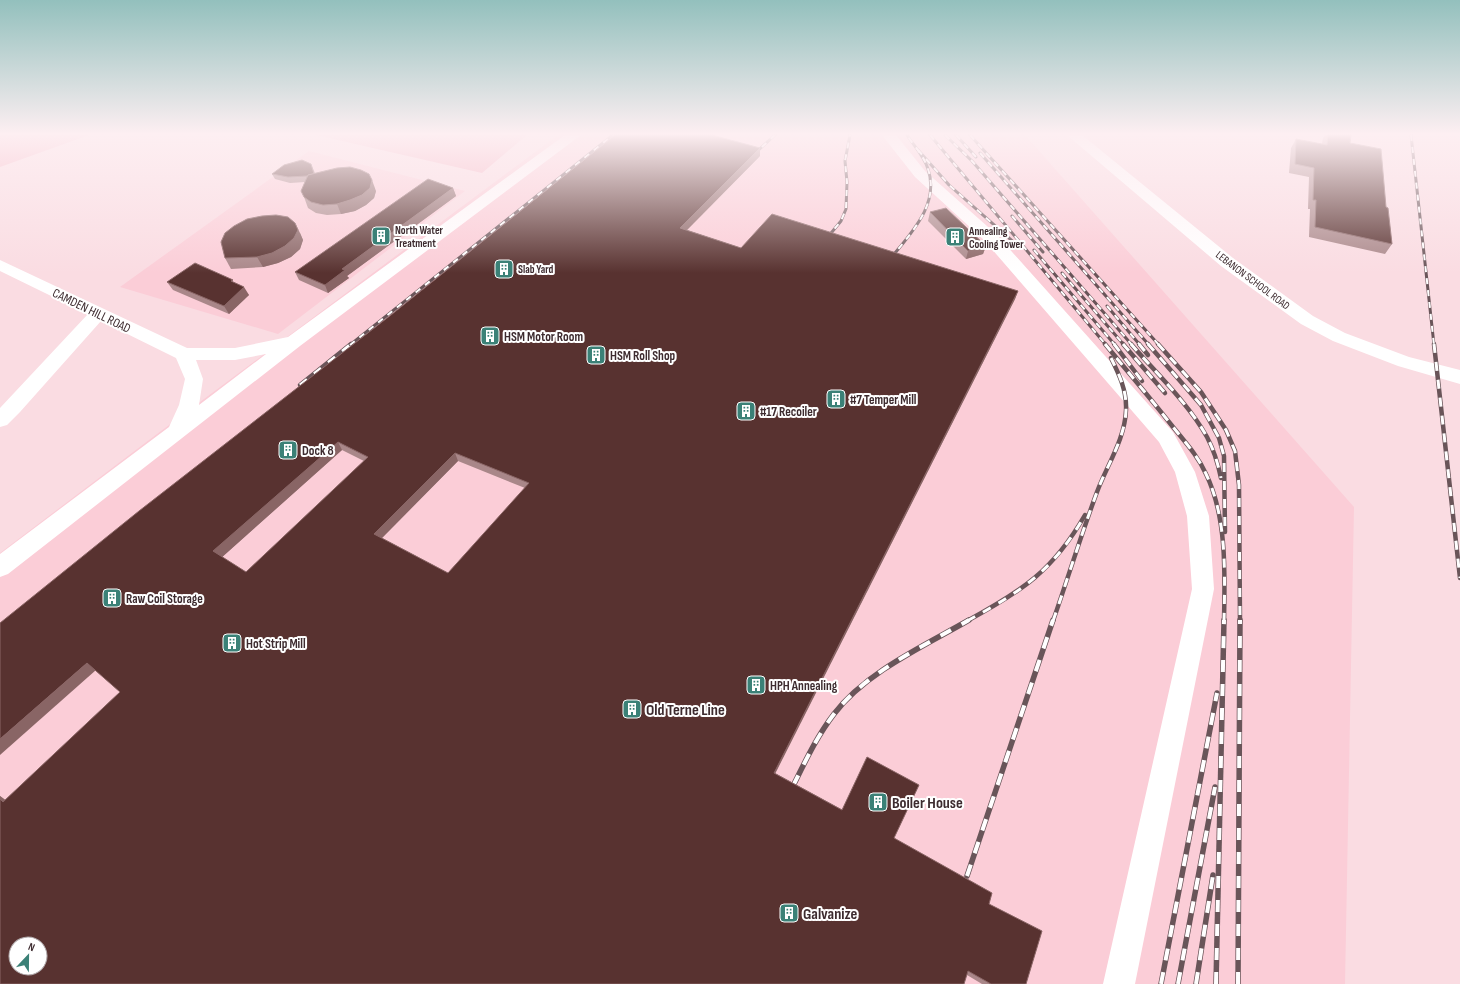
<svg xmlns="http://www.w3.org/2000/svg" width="1460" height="984" font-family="'Sofia Sans Condensed',sans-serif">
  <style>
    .built { fill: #fbcdd7; fill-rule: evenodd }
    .green { fill: #f4b0c0 }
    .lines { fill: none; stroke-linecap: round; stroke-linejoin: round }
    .minor { fill: #fff; fill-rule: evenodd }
    .rail-far2-casing { stroke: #695559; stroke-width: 3 }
    .rail-far1-casing { stroke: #695559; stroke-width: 4.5 }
    .rail-casing { stroke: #695559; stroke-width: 5.5 }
    .rail-far2 { stroke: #fff; stroke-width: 2; stroke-dasharray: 6; stroke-linecap: butt }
    .rail-far1 { stroke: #fff; stroke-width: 3; stroke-dasharray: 9; stroke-linecap: butt }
    .rail { stroke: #fff; stroke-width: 4; stroke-dasharray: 12; stroke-linecap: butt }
    .wall { fill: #a98789; fill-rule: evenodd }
    .shaded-wall { fill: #896565 }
    .building { fill: #583230; stroke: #896565; fill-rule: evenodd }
    .labels { text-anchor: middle; stroke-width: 4; stroke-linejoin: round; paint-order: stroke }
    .far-poi-label { font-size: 11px; font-weight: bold; fill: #3d2b2f; stroke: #fff; text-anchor: start }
    .far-street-label { font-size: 11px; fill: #3d2b2f; stroke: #fff }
    .street-label { font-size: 13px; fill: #3d2b2f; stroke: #fff }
    .poi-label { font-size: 13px; font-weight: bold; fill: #3d2b2f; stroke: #fff; text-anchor: start }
    .near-poi-label { font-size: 16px; font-weight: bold; fill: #3d2b2f; stroke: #fff; text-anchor: start }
  </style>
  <rect width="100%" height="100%" fill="#fadce2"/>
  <g class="built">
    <path d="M558,135H1025L1354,507L1345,984H0V553L153,437ZM16,944H40V968H16Z"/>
    <path d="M309,151L465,191L278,334L120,287Z"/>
  </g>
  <g class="green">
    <path d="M0,135H89L0,167Z"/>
    <path d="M316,135H527L482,173Z"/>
  </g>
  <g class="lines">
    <g class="minor">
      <path d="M565,135H581L300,346L8,574L0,577V554L169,427L179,405L185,379L176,358L101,321L20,412L7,425L0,427V408L88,314L0,271V260L187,348H235L288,337ZM266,354L199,405L203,379L196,360H235Z"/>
      <path d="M882,135H896L925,171L996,234L1173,432L1195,472L1209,516L1214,589L1135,984H1103L1192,589L1187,516L1175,472L1159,442L984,240L915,177Z"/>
      <path d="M1067,135H1082L1233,258L1313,316L1345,333L1409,357L1460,370V384L1398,366L1333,341L1301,324L1221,266Z"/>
    </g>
    <defs>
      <g id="rail-far2">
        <path d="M930,135L1106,345"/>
        <path d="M945,135L972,161L1132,345"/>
        <path d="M956,135L976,157"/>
        <path d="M970,135L1159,345"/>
        <path d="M1411,135L1434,345"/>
        <path d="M918,150L949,185L1019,247"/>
        <path d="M980,153L1149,345"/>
        <path d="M753,155L775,135"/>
        <path d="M1012,216L1043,252"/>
        <path d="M827,238L841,221L846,209L847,182L845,161L850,135"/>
        <path d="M1034,250L1115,345"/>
        <path d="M891,258C911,233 940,204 928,169C924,156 914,146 907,135"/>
        <path d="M1062,273L1124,345"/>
        <path d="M1107,306L1140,345"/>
        <path d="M350,345L613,135"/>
      </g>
      <g id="rail-far1">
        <path d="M1105,344C1128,372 1151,399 1173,427C1185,442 1198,456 1206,474C1227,517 1225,574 1224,621"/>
        <path d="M1114,344L1142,381"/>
        <path d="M1123,344L1165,393"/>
        <path d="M1131,344C1157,374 1188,403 1207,437C1214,450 1218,464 1221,478"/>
        <path d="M1139,344L1148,355"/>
        <path d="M1148,344L1201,405L1219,438L1224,456L1225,532"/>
        <path d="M1158,344L1201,392L1226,430L1235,451L1239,485L1240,621"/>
        <path d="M1434,344L1460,578"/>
        <path d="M300,385L351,344"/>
        <path d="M967,621C1022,591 1053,571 1085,515"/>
        <path d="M1053,621C1068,578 1081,535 1097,492C1107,465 1125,439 1126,410C1127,391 1119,374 1111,358"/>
      </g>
      <g id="rail">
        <path d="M793,786C805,762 817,736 834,714C866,672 924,646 969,620"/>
        <path d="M967,876L1053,620"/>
        <path d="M1161,984L1217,693"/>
        <path d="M1178,984L1215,787"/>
        <path d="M1196,984L1213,875"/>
        <path d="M1216,984L1224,620"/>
        <path d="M1238,984L1240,620"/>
      </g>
    </defs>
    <use href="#rail-far2" class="rail-far2-casing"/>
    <use href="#rail-far1" class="rail-far1-casing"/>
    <use href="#rail" class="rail-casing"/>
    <use href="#rail-far2" class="rail-far2"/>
    <use href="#rail-far1" class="rail-far1"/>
    <use href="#rail" class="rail"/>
  </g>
  <g class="wall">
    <path d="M1325,135H1351L1350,143L1386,207L1392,244L1385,254L1309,237L1310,209H1308L1309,177L1289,173L1291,148L1296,139L1322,144L1323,138Z"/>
    <path d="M760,156L687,230L741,248L1018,291L1015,299L775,773L894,838L989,904L1026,984H982L967,975L0,984V796L5,800L120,692L95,670L0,623ZM342,450L364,461L246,572L222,557ZM458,461L525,488L448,573L382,538Z"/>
    <path d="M311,164L315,173L376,191L374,198L366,205L355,211L341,214L327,215L316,213L308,208L304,197L305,182L290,183L275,179L272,174Z"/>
    <path d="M453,188L456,196L347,276L349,278L328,293L299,280L295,272Z"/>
    <path d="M930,212L986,246L983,254L966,259L928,221Z"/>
    <path d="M300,233L303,240L300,249L291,257L278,263L263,267L231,269L225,258Z"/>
    <path d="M167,282L234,283L249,295L229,314L173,290Z"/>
  </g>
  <g class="shaded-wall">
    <path d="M760,148V156L681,236L680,228Z"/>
    <path d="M372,180L376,191L374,198L366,205L355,211L341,214L337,204Z"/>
    <path d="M453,188L456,196L347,276L349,278L328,293L325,285L342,269Z"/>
    <path d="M295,223L300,233L303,240L300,249L291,257L278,263L263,267L257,257Z"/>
    <path d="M986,246L983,254L966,259L968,251Z"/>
    <path d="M244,287L249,295L229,314L224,306Z"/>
    <path d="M1018,291L1015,299L773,778L774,773Z"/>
    <path d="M338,442L342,450L220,559L213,551Z"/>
    <path d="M455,453L458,461L379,541L374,534Z"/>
    <path d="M87,663L96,670L0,755V739Z"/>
    <path d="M0,796L15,807L3,802L0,799Z"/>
  </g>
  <g class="building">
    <path d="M615,135H712L760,148L680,228L741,248L772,214L1018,291L774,773L842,810L867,757L919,785L894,838L992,893L989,904L1042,931L1026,984H991L968,971L964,984H0V799L3,802L120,692L87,663L0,739V623L139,511L391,315ZM338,442L368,457L246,572L213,551ZM455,453L529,483L448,573L374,534ZM16,944H40V968H16Z"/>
    <path d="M1328,135H1351L1350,143L1381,149L1386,207L1388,208L1392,244L1315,227L1316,200H1313L1314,168L1295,164L1296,139L1327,145Z"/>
    <path d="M302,160L311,164L314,174L308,175L307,176L288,177L272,174L284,165Z"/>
    <path d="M350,167L361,170L369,174L372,180L370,188L362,195L350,200L337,204L323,205L311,202L304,197L301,191L308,175L337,168Z"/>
    <path d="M428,179L453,188L342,269L345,270L325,285L295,272Z"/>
    <path d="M946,208L986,246L968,251L930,212Z"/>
    <path d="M276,215L288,217L295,223L298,230L294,238L285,246L272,253L257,257L225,258L221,242L225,233L234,226L247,219L262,216Z"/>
    <path d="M195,263L233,280L231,281L244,287L224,306L167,282Z"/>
  </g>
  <linearGradient id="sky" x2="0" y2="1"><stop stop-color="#93c0bd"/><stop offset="0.49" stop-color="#fdeff2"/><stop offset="1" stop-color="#fdeff2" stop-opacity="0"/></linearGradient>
  <rect width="1460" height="273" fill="url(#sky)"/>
  <defs>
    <symbol id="building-square" viewBox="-11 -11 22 22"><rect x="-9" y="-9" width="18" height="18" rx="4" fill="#3b8177" stroke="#fff"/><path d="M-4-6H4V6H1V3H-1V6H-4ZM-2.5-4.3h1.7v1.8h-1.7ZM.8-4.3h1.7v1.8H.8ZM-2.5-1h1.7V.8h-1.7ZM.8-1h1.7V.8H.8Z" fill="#fff"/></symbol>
  </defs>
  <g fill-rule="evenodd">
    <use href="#building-square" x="370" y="225" width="22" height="22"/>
    <use href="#building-square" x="944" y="226" width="22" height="22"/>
    <use href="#building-square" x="493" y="258" width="22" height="22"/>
    <use href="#building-square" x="479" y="325" width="22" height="22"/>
    <use href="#building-square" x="585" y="344" width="22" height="22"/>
    <use href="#building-square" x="825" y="388" width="22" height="22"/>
    <use href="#building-square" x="735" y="400" width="22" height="22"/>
    <use href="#building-square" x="277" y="439" width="22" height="22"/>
    <use href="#building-square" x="101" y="587" width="22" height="22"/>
    <use href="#building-square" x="221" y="632" width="22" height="22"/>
    <use href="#building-square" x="745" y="674" width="22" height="22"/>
    <use href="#building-square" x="621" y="698" width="22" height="22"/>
    <use href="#building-square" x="867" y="791" width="22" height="22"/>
    <use href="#building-square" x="778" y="902" width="22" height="22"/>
  </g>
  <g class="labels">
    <g class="far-poi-label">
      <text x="395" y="234">North Water<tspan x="395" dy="13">Treatment</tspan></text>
      <text x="969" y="235">Annealing<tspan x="969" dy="13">Cooling Tower</tspan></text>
      <text x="518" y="273">Slab Yard</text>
    </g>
    <g class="far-street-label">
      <text transform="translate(1253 280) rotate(37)" y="4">LEBANON SCHOOL ROAD</text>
    </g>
    <g class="street-label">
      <text transform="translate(92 310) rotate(26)" y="5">CAMDEN HILL ROAD</text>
    </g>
    <g class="poi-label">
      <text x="504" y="341">HSM Motor Room</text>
      <text x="610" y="360">HSM Roll Shop</text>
      <text x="850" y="404">#7 Temper Mill</text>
      <text x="760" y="416">#17 Recoiler</text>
      <text x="302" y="455">Dock 8</text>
      <text x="126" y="603">Raw Coil Storage</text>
      <text x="246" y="648">Hot Strip Mill</text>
      <text x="770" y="690">HPH Annealing</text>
    </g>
    <g class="near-poi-label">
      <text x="646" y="715">Old Terne Line</text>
      <text x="892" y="808">Boiler House</text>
      <text x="803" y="919">Galvanize</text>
    </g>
  </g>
  <g transform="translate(28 956) rotate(22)"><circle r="19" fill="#ffffff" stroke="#b1aaac"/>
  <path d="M0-3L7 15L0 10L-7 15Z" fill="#3b8177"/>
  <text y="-6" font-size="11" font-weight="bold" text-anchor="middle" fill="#3d2b2f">N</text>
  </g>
</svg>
